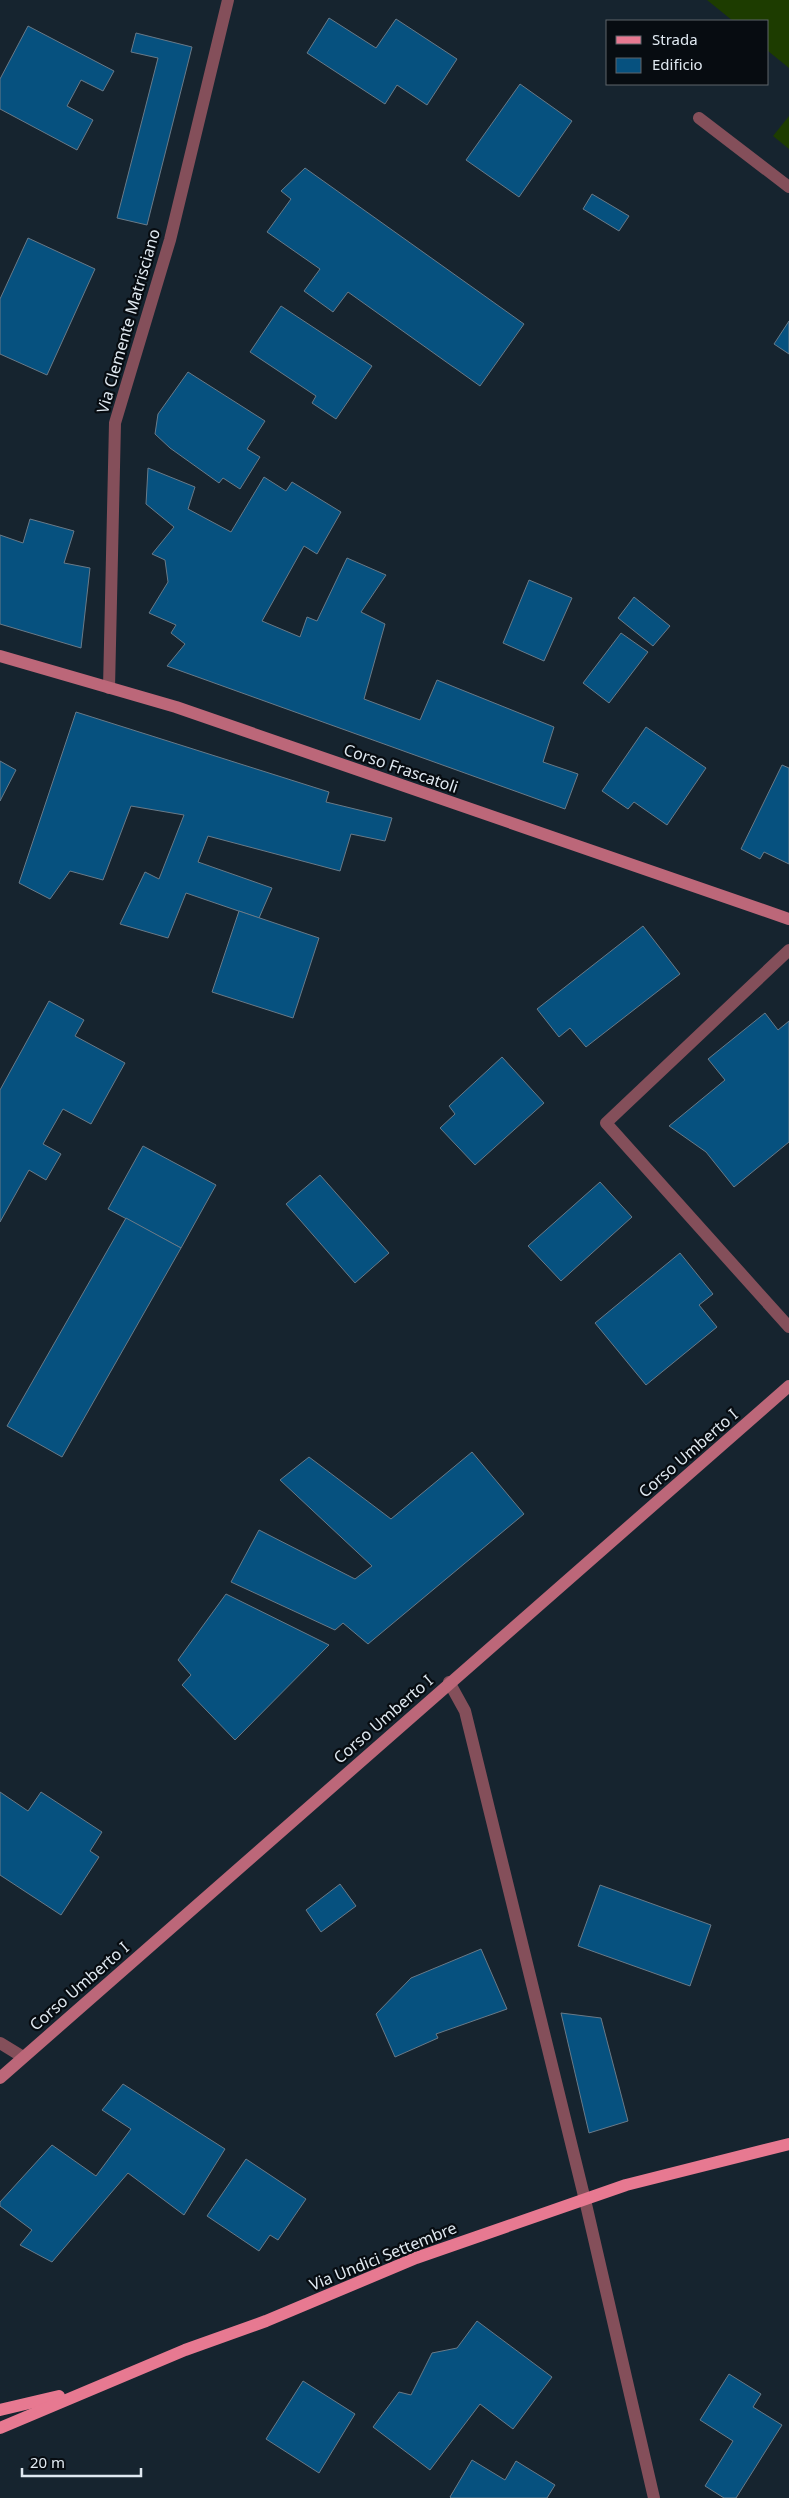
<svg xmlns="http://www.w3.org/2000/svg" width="789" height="2498" font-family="'Noto Sans',sans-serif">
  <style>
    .green { fill: #1d3c00 }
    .building { fill: #06517f; stroke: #697a88 }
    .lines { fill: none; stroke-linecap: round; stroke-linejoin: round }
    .street { stroke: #844f5a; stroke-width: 12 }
    .secondary { stroke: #bc6779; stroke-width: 12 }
    .primary { stroke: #e77991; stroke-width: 12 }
    .labels { text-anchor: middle; stroke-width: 4.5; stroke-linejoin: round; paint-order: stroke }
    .street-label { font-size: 16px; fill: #e0e9f1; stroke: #070c11 }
  </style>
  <rect width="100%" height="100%" fill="#16242f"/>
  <g class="green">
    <path d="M707,0H789V68L768,51V21H733Z"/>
    <path d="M789,116V149L773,136Z"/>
  </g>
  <g class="building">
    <path d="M329,18L376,48L396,19L457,59L427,105L397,85L385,104L307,53Z"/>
    <path d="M28,26L114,71L103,91L81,80L67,106L93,120L77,150L0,109V79Z"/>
    <path d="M136,33L192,47L147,225L117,218L158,58L131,52Z"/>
    <path d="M520,84L572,121L519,197L466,160Z"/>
    <path d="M305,168L524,324L480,386L348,292L333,312L304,291L320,269L267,232L291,199L281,191Z"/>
    <path d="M592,194L629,216L619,231L583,209Z"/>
    <path d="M28,238L95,269L47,375L0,354V299Z"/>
    <path d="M281,306L372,366L336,419L312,403L316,396L250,352Z"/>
    <path d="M789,321V354L774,344Z"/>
    <path d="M188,372L265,421L247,449L260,457L240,489L223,478L219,483L170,448L155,434L158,414Z"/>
    <path d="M148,468L195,487L188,509L231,532L264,477L286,491L292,482L341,512L317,554L304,546L262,621L300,637L307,617L317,621L347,558L386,575L361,612L385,624L364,699L420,720L437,680L554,727L543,762L578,774L565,809L167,666L185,644L171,633L176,625L149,613L168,582L165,560L152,554L174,527L146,504Z"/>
    <path d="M30,519L74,531L64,563L90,568L81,648L0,624V535L23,543Z"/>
    <path d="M529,580L572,598L544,661L503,643Z"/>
    <path d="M634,597L670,626L653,646L618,618Z"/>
    <path d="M621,633L648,652L609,703L583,683Z"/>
    <path d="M76,712L329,792L326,802L392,818L385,841L351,834L340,871L208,836L198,862L272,888L259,918L186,893L168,938L120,924L145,872L159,879L184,815L131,806L103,880L70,871L50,899L19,883Z"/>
    <path d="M646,727L706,768L667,825L634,802L628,809L602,791Z"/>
    <path d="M0,761L16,770L0,801Z"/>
    <path d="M782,765L789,768V864L764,852L760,859L741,849Z"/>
    <path d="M239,911L319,938L293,1018L212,992Z"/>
    <path d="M643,926L680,974L586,1047L570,1028L559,1037L537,1009Z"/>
    <path d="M49,1001L84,1020L75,1036L125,1063L91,1124L63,1109L43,1144L61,1154L46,1180L29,1170L0,1222V1090Z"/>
    <path d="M765,1013L778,1030L789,1021V1142L734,1187L706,1152L669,1126L725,1080L708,1059Z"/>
    <path d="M502,1057L544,1103L475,1165L440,1128L455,1114L449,1106Z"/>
    <path d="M143,1146L216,1185L181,1248L108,1209Z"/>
    <path d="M320,1175L389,1253L355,1283L286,1204Z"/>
    <path d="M600,1182L632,1217L561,1281L528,1246Z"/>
    <path d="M126,1218L181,1248L62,1457L7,1426Z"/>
    <path d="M680,1253L713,1294L699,1305L717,1327L646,1385L595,1323Z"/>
    <path d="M472,1452L524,1514L368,1644L343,1623L335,1630L231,1582L259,1530L355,1579L372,1566L280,1480L309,1457L391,1519Z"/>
    <path d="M226,1594L329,1645L235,1740L182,1685L191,1675L178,1660Z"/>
    <path d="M0,1792L28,1811L41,1792L102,1832L90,1851L99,1857L61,1915L0,1875Z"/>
    <path d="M340,1884L356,1906L321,1932L306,1910Z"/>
    <path d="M600,1885L711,1925L690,1986L578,1946Z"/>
    <path d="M481,1949L507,2009L436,2034L438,2038L395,2057L376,2014L411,1978Z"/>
    <path d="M561,2013L601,2018L628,2121L589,2133Z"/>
    <path d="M123,2084L225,2149L184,2215L128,2173L52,2262L20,2245L32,2230L0,2206V2202L52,2145L96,2176L131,2129L102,2110Z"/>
    <path d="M246,2159L306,2199L278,2240L270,2235L259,2251L207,2216Z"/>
    <path d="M477,2321L552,2377L513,2429L480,2404L430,2470L373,2427L399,2392L411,2395L432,2353L457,2348Z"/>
    <path d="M729,2374L761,2394L753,2407L782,2425L736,2498H724L705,2486L733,2441L700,2420Z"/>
    <path d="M303,2381L355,2414L319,2473L266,2439Z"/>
    <path d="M472,2460L505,2480L516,2461L555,2485L547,2498H451L450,2497Z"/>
  </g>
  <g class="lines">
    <g class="street">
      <path d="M699,118L789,187"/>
      <path d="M109,688L115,423L170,240L228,0"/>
      <path d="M789,950L606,1123L789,1327"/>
      <path d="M449,1682L465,1711L585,2200L654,2498"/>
      <path d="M0,2043L23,2057"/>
    </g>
    <g class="secondary">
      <path d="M0,656L176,707L789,919"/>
      <path d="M0,2078L789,1386"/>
    </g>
    <g class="primary">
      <path d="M0,2410L59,2396"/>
      <path d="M0,2428L185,2350L266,2321L416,2258L626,2185L789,2144"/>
    </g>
  </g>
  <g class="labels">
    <g class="street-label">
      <text transform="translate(128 321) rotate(-74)" y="6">Via Clemente Matrisciano</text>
      <text transform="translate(401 768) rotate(19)" y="6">Corso Frascatoli</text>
      <text transform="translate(688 1453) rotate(-41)" y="6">Corso Umberto I</text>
      <text transform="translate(383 1719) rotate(-41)" y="6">Corso Umberto I</text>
      <text transform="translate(79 1986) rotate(-41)" y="6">Corso Umberto I</text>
      <text transform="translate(383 2256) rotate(-22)" y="6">Via Undici Settembre</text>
    </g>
  </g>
  <rect x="606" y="20" width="162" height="65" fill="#070c11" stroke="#5e646b"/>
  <rect x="616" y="36" width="25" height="8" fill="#e77991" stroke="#5e646b"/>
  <text x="652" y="45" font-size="15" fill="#e0e9f1">Strada</text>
  <rect x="616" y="58" width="25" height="15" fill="#06517f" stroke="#5e646b"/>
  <text x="652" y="70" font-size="15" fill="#e0e9f1">Edificio</text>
  <path d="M22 2468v8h119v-8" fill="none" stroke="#e0e9f1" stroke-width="2.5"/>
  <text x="30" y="2468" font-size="15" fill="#e0e9f1" stroke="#070c11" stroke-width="4" paint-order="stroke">20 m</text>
</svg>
